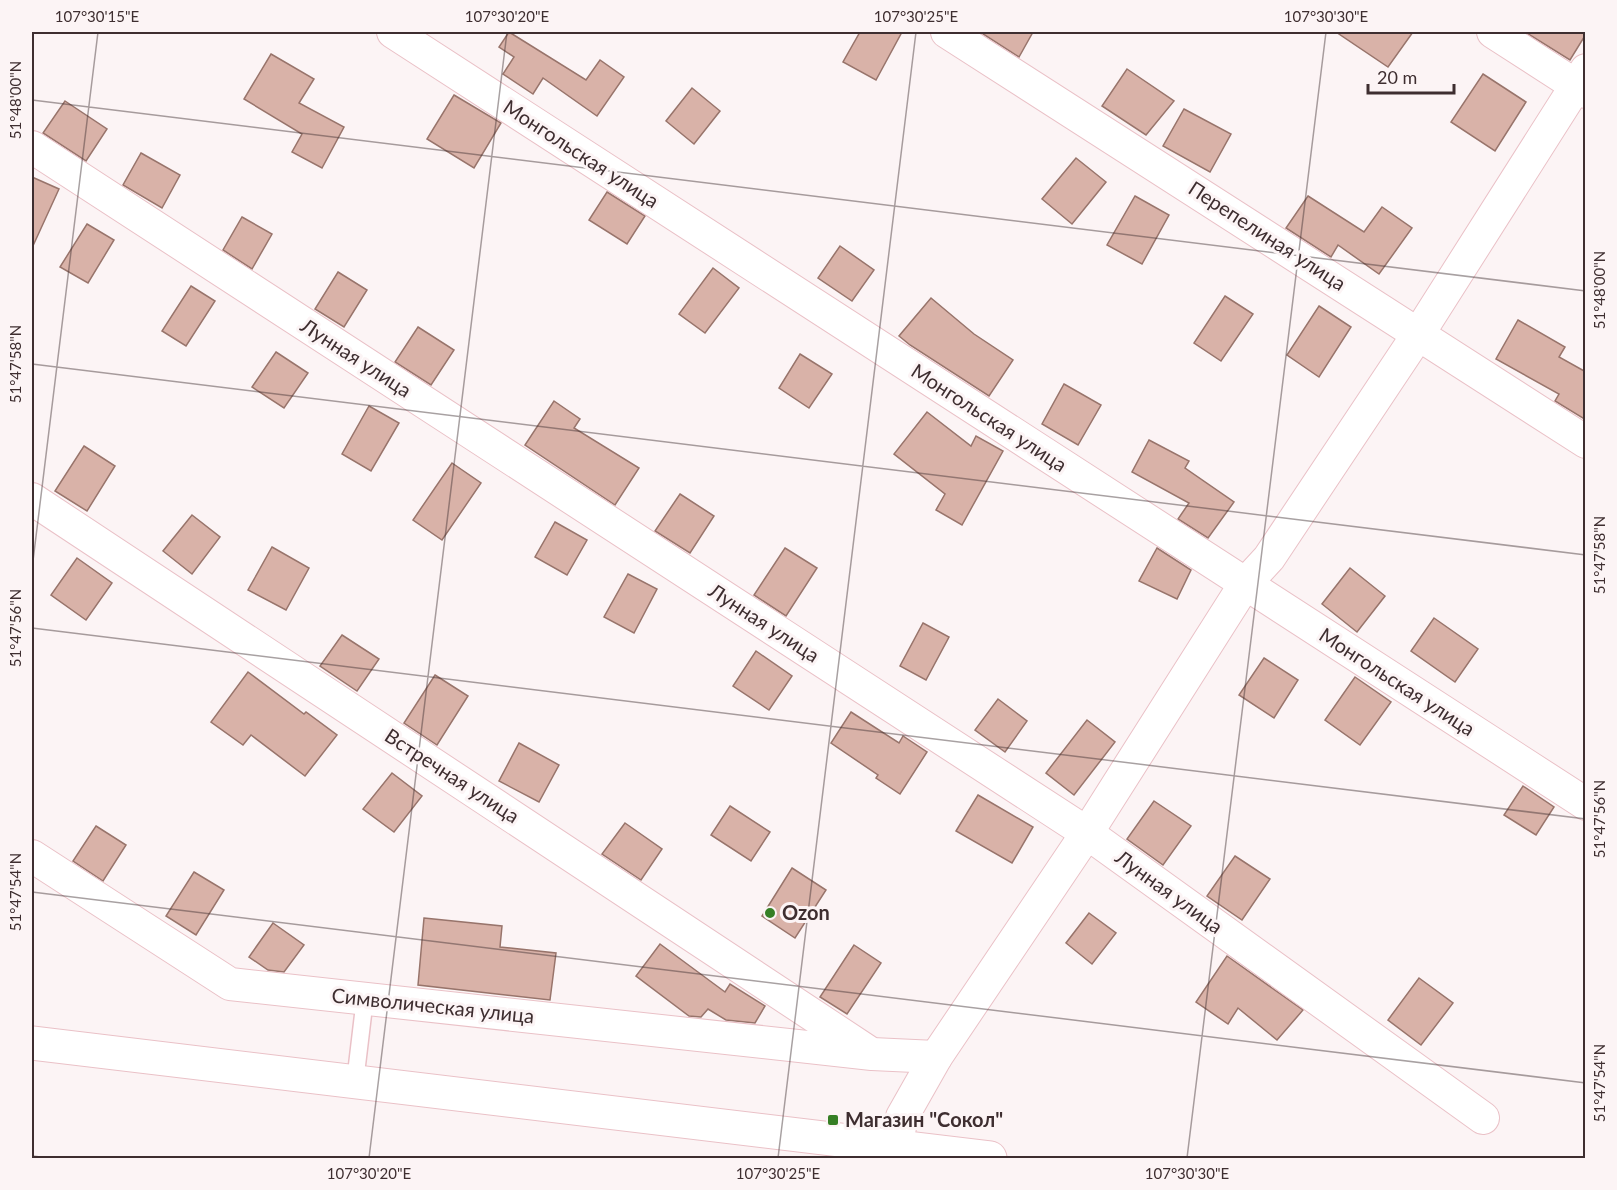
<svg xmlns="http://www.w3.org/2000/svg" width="1617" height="1190" font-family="Lato,sans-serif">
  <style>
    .building { fill: #d9b2a8; stroke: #98746b; stroke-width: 1.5 }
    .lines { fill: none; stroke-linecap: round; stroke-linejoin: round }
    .lane-casing { stroke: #eac1c7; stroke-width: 19 }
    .street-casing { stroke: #eac1c7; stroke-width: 34 }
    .secondary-casing { stroke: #eac1c7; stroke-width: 35 }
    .lane { stroke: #fff; stroke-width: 16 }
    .street { stroke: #fff; stroke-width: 32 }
    .secondary { stroke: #fff; stroke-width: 33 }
    .ticks { fill: none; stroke: #3e2e30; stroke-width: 1.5; stroke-opacity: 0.45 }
    .poi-dot { fill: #367f25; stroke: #fcf4f5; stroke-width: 2 }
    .labels { text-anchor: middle; stroke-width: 6; stroke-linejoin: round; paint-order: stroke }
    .street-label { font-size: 20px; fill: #3e2e30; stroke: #fcf4f5 }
    .poi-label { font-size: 20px; font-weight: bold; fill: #3e2e30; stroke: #fcf4f5; text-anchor: start }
    .neatline { fill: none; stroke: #3e2e30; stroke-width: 2 }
    .ticks-label { font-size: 15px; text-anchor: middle; fill: #3e2e30 }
  </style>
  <rect width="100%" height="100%" fill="#fcf4f5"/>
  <g class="building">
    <path d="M509,32L586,80L600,60L624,77L597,116L543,78L533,94L503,74L514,57L499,47Z"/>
    <path d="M860,32H902L876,80L843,62Z"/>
    <path d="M980,32H1033L1019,57Z"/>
    <path d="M1336,32H1413L1388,67Z"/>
    <path d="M1525,32H1586V34L1570,60Z"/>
    <path d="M271,54L314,79L299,103L344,127L322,168L292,152L302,134L244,99Z"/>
    <path d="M1127,69L1174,101L1146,135L1102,106Z"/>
    <path d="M1483,74L1526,102L1495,151L1451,122Z"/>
    <path d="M692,88L720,111L694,144L666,121Z"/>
    <path d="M454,95L501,123L474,168L427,139Z"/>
    <path d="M65,101L107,129L86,161L43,133Z"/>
    <path d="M1184,109L1231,134L1210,172L1163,146Z"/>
    <path d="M141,153L180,175L162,208L123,185Z"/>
    <path d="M1076,158L1106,182L1072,224L1042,199Z"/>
    <path d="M32,177L59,189L32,248Z"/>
    <path d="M607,192L645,216L627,244L589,220Z"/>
    <path d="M1135,196L1169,215L1142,264L1107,245Z"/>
    <path d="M1308,196L1364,232L1382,207L1412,228L1379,274L1338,245L1331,257L1286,228Z"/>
    <path d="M242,217L272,234L252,269L223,250Z"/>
    <path d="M87,224L114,240L88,283L60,267Z"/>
    <path d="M840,246L874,270L852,301L818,278Z"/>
    <path d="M713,268L739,288L705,333L679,314Z"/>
    <path d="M338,272L367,290L344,327L315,309Z"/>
    <path d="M191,286L215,301L186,346L162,331Z"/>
    <path d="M1225,296L1253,314L1221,361L1194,343Z"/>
    <path d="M931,298L974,334L1013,360L989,396L910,345L899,336Z"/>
    <path d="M1319,306L1351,327L1319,377L1287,355Z"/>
    <path d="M1518,320L1565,347L1559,357L1586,372V420L1555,401L1559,394L1496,359Z"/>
    <path d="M418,327L454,350L431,385L395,362Z"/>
    <path d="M276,352L308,373L284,408L252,387Z"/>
    <path d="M800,354L832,374L809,408L779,388Z"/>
    <path d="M1064,384L1101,405L1078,445L1042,424Z"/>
    <path d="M554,401L580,419L574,428L639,468L615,505L525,445Z"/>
    <path d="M369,406L399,423L371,471L342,454Z"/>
    <path d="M927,412L971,446L976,436L1003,451L962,525L936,510L945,494L894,454Z"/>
    <path d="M1149,440L1189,461L1185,468L1234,502L1208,538L1178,519L1189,503L1132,472Z"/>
    <path d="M84,446L115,466L87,511L55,491Z"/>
    <path d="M452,463L481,483L442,540L413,520Z"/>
    <path d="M680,494L714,516L690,553L655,531Z"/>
    <path d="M192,515L220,537L192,574L163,551Z"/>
    <path d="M555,522L587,540L567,575L535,557Z"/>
    <path d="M272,547L309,568L286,610L248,590Z"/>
    <path d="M785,548L817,568L786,616L754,595Z"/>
    <path d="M1157,548L1191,570L1177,599L1139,581Z"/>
    <path d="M77,558L112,583L86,620L51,595Z"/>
    <path d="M1350,568L1385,596L1357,632L1322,604Z"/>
    <path d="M628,574L657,589L634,633L604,617Z"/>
    <path d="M1434,618L1478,649L1455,682L1411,651Z"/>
    <path d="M923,623L949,637L926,680L900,666Z"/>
    <path d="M342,635L379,659L357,691L320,666Z"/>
    <path d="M756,651L792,676L769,710L733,686Z"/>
    <path d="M1264,658L1298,680L1274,718L1239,695Z"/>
    <path d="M248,672L304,714L306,712L337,735L305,776L251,735L243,745L211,722Z"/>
    <path d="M435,675L468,696L437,745L404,723Z"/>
    <path d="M1355,677L1391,702L1360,745L1325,720Z"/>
    <path d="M998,699L1027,721L1005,752L975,730Z"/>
    <path d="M851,712L899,743L903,736L927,752L900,794L876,778L878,775L831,743Z"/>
    <path d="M1087,720L1115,742L1074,795L1046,773Z"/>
    <path d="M519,743L559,765L539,802L499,781Z"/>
    <path d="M392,773L422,796L394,832L363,809Z"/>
    <path d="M1523,786L1554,807L1536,835L1504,815Z"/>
    <path d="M978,795L1033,827L1012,863L956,831Z"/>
    <path d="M1154,801L1191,826L1163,865L1127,839Z"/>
    <path d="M730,806L770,832L751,861L711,835Z"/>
    <path d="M625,823L662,849L641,880L602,854Z"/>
    <path d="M96,826L126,845L103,881L73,861Z"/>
    <path d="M1235,856L1270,879L1242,920L1207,896Z"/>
    <path d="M792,868L826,890L795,938L762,916Z"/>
    <path d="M194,872L224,890L196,935L166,916Z"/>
    <path d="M1089,913L1116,933L1092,964L1066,943Z"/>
    <path d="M424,918L502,926L500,947L556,953L550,1000L418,985Z"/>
    <path d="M273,923L304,945L284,972L268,970L249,957Z"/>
    <path d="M660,944L725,992L730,984L765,1006L755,1023L726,1020L708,1009L701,1017L689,1016L636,976Z"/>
    <path d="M854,945L881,963L847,1014L820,997Z"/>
    <path d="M1227,956L1303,1010L1277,1040L1238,1008L1228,1024L1196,1002Z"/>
    <path d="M1419,978L1453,1003L1421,1045L1388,1020Z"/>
  </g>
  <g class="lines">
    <defs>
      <path id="lane" d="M355,1082L365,998"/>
      <g id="street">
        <path d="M393,32L1586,804"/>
        <path d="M947,32L1586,442"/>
        <path d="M1493,32L1586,92"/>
        <path d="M32,147L1087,833L1483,1118"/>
        <path d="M32,499L867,1051"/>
        <path d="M32,856L230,984L872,1054L936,1057L1087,833L1245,584L1269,558L1419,333L1586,70"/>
        <path d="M896,1147L902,1117L936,1057"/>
      </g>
      <path id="secondary" d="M32,1043L990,1158"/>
    </defs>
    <use href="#lane" class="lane-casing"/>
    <use href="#street" class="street-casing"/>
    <use href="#secondary" class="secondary-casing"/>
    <use href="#lane" class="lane"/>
    <use href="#street" class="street"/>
    <use href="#secondary" class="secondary"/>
  </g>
  <path class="ticks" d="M32,100L1586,291M32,364L1586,555M32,569L98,32M32,628L1586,819M32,892L1586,1083M32,1156L50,1158M369,1158L507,32M778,1158L916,32M1187,1158L1326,32"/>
  <g class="poi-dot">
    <circle cx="770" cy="913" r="6"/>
    <rect x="827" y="1114" width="12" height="12" rx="3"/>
  </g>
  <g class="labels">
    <g class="street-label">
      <text transform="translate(581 154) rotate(33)" y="7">Монгольская улица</text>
      <text transform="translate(1267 236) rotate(33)" y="7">Перепелиная улица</text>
      <text transform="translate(356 358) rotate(33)" y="7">Лунная улица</text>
      <text transform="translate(989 418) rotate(33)" y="7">Монгольская улица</text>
      <text transform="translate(764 623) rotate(33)" y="7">Лунная улица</text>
      <text transform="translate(1397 682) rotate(33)" y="7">Монгольская улица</text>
      <text transform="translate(452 776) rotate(33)" y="7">Встречная улица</text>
      <text transform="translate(1169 892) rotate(36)" y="7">Лунная улица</text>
      <text transform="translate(433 1006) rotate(6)" y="7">Символическая улица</text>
    </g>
    <g class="poi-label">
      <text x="782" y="920">Ozon</text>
      <text x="845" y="1127">Магазин "Сокол"</text>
    </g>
  </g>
  <rect width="1617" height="1190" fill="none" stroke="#fcf4f5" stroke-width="66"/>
  <path d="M1368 84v9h86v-9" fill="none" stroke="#3e2e30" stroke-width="3"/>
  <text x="1377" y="84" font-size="18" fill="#3e2e30" stroke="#fcf4f5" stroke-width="4.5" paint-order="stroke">20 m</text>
  <rect x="33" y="33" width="1551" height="1124" class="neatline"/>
  <g class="ticks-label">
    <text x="97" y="22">107°30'15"E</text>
    <text x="507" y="22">107°30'20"E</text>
    <text x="916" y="22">107°30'25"E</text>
    <text x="1326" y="22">107°30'30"E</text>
    <text transform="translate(16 100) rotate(-90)" y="5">51°48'00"N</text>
    <text transform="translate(1600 290) rotate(-90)" y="5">51°48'00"N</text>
    <text transform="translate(16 364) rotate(-90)" y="5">51°47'58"N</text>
    <text transform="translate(1600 555) rotate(-90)" y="5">51°47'58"N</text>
    <text transform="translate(16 628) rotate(-90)" y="5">51°47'56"N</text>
    <text transform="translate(1600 819) rotate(-90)" y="5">51°47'56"N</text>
    <text transform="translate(16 892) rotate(-90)" y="5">51°47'54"N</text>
    <text transform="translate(1600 1083) rotate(-90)" y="5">51°47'54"N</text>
    <text x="369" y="1179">107°30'20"E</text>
    <text x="778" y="1179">107°30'25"E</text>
    <text x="1187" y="1179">107°30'30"E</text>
  </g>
</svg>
